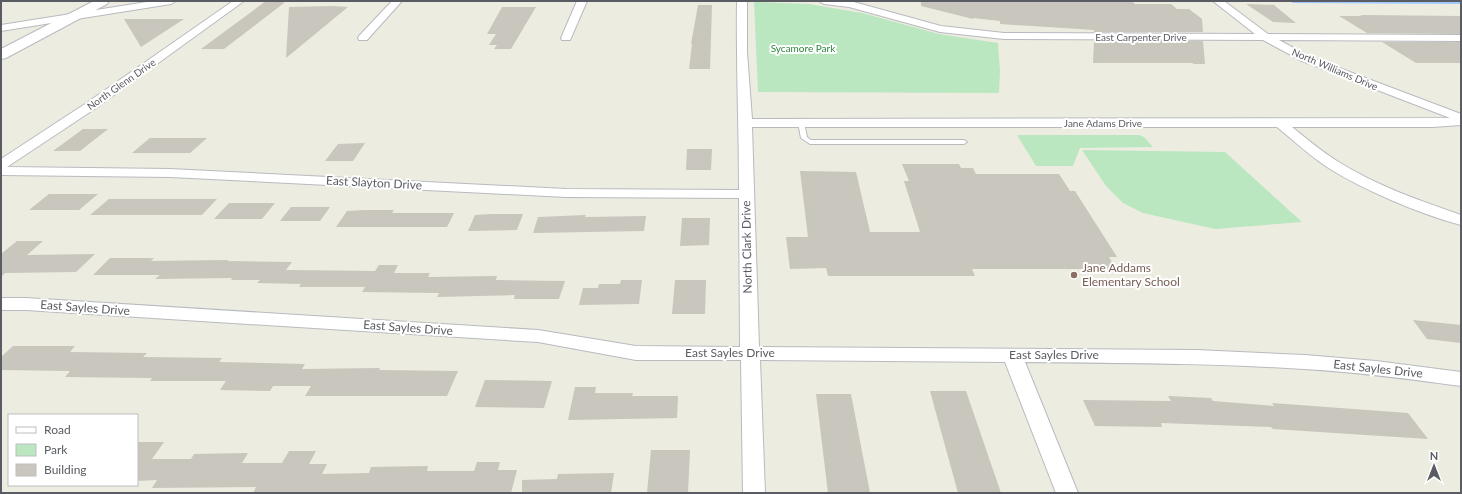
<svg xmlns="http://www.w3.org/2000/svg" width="1462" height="494" font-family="Lato,sans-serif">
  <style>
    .green { fill: #bae7c0 }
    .water { fill: #9ec8ff }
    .building { fill: #c8c6bd }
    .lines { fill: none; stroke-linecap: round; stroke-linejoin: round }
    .service-casing { stroke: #b8bac0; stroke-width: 2 }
    .minor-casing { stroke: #b8bac0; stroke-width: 2 }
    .tertiary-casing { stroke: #b8bac0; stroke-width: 2 }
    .service { fill: #fff; fill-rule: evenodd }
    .minor { fill: #fff; fill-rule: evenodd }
    .tertiary { fill: #fff; fill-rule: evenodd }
    .education-dot { fill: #8d6e63; stroke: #fff; stroke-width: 1.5 }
    .labels { text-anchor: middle; stroke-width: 4; stroke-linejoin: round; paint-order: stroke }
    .far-street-label { font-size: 10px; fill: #595c62; stroke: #fff }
    .far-park-label { font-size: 10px; fill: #2e843e; stroke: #fff }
    .street-label { font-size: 12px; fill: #595c62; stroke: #fff }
    .education-label { font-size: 12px; fill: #785e54; stroke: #fff; text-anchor: start }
  </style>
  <rect width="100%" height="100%" fill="#edece0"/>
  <g class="green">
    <path d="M754,2L809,4L862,13L939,34L998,43L1000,71L999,93L758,92Z"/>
    <path d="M1017,135H1139L1144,137L1153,147L1080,148L1073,166H1036Z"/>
    <path d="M1082,150L1225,152L1302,222L1215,229L1143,213L1123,203L1106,186Z"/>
  </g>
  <path class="water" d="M1290,1H1461V4L1293,3Z"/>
  <g class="building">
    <path d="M266,1H283L284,3L224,49H201Z"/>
    <path d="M921,1H1132L1135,4H1171L1177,9H1189L1202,19L1203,32H1094V30L1000,24V21L973,18V19L921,6Z"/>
    <path d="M1246,4L1274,5L1296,23L1273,22Z"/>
    <path d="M698,5H712L710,69H689L692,44H691Z"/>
    <path d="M332,6L348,7L286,58L289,7Z"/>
    <path d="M502,7H536L511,49H494L497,45H489L496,34H487Z"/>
    <path d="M1360,15L1461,16V34L1367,33L1339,16H1362Z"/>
    <path d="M124,19H184L141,47Z"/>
    <path d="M1094,41H1203L1205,64H1194L1192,63H1093Z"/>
    <path d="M1382,42H1461V63H1416Z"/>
    <path d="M83,129H108L80,151H53Z"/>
    <path d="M150,138H207L190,153H132Z"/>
    <path d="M365,143L353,161H325L338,144Z"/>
    <path d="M687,149H712L711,170H686Z"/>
    <path d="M902,164H959L961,168H973L976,174H1059L1070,191H1075L1117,257H1109L1116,269H972L975,276H828L826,268L790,269L786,237H808L800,171L856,172L870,232H920L904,181H909Z"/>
    <path d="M49,194H98L79,210H29Z"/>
    <path d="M109,199H217L202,215H90Z"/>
    <path d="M229,203H275L262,219H214Z"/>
    <path d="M291,207H330L320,221H280Z"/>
    <path d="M364,210H394L392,213H454L447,227H336L347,211Z"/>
    <path d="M492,214H523L517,230L468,231L475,215Z"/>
    <path d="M586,215L585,217L646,216L644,231L533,233L538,217Z"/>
    <path d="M682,218H710L709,245L680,246Z"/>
    <path d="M17,241H43L27,255L95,254L76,272L5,273L1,277V254Z"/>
    <path d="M110,258H154L151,261L228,260L227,261L292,262L286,270L375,271L379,265H398L394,273H430L428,277L497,276L496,280L565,281L559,299H514L515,295L437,297L439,293L362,292L365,287H299L301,284L257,283L260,280H231L232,278L155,279L160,275H93Z"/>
    <path d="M621,280H642L639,304L579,305L583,288H598L599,284H620Z"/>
    <path d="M675,280H706L705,314H672Z"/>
    <path d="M1413,320L1461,325V343L1427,339Z"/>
    <path d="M13,346H75L70,352L147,353L143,357L222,358L219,362L305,364L302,369L380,368L379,370L458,371L447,396H305L311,386H273L270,391L220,390L226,381H150L152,378L65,377L70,371L1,370V357Z"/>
    <path d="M485,380L552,381L544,408L475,407Z"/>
    <path d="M575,387H596L595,393H633L632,396H678L677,418L568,420Z"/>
    <path d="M930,391H966L1001,493H958Z"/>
    <path d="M816,394H851L870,493H828Z"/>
    <path d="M1168,396L1211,398L1213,401L1274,406L1272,403L1408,413L1428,439L1273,429L1271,427L1161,423L1162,427L1095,426L1083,400L1171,401Z"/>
    <path d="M137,442H164L152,459H191L194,454L248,453L242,463H282L289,451H316L309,464H327L322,474L369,473L371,467L428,466L427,471H474L477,462H500L498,470H517L511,493H253L256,487L152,488L157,480L137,481Z"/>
    <path d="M651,450H690L688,493H647Z"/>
    <path d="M614,473L611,493H522V480L557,479L558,474Z"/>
  </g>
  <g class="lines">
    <defs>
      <path id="service" d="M801,121L804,123L807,137L811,140H964L967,142L964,144H810L801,138L798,123Z"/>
      <g id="minor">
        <path d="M153,1H176L171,4L1,31V25Z"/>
        <path d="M233,1H244L96,108L7,167L170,169L566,189L739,190C739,127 736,64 737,1H747V52L752,119L1450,118L1302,61L1263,40L1004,39L940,32L849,7L824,4L819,1H850L941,26L1004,33L1255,34L1213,1H1224L1268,34L1461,35V41L1279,40L1310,57L1461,114V125L1433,127H1292C1307,139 1321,151 1337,161C1375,185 1418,200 1461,215V225C1420,214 1363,190 1327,167C1309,155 1293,140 1277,127H752L759,347L1196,350L1305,355L1376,361L1461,372V386C1409,379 1357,372 1304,369C1211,363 1118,363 1025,362L1078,493H1056L1005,362L760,360L765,493H743L741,360H636L538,342L26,310H1V298H26L538,330L636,346L740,347L739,198L566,197L170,177L1,175V159L88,102Z"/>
        <path d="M392,1H402L367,40H359L358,38L359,36Z"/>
        <path d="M577,1H587L571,38L570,40H562L561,38Z"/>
      </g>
      <path id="tertiary" d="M94,1H109L107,4L6,58L1,59V49Z"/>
    </defs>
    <use href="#service" class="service-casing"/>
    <use href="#minor" class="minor-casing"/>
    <use href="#tertiary" class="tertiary-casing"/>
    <use href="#service" class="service"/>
    <use href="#minor" class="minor"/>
    <use href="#tertiary" class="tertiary"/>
  </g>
  <circle class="education-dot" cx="1074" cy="275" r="4"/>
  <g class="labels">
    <g class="far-street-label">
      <text x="1141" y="41">East Carpenter Drive</text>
      <text transform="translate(1335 69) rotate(23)" y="4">North Williams Drive</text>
      <text transform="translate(121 84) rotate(-35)" y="4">North Glenn Drive</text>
      <text x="1103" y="127">Jane Adams Drive</text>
    </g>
    <g class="far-park-label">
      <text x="803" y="52">Sycamore Park</text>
    </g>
    <g class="street-label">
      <text transform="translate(374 183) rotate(3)" y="4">East Slayton Drive</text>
      <text transform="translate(747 247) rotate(-91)" y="4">North Clark Drive</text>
      <text transform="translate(85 308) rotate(4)" y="4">East Sayles Drive</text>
      <text transform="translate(408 328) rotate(4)" y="4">East Sayles Drive</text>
      <text x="730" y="357">East Sayles Drive</text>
      <text x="1054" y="359">East Sayles Drive</text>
      <text transform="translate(1378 369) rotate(6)" y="4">East Sayles Drive</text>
    </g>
    <g class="education-label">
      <text x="1082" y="272">Jane Addams<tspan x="1082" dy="14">Elementary School</tspan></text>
    </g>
  </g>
  <rect width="1462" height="494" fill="none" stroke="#595c62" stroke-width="4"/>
  <rect x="8" y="414" width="130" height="72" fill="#ffffff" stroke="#bdbec0"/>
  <rect x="16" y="427" width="20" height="6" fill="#ffffff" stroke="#bdbec0"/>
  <text x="44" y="434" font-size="12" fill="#595c62">Road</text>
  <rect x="16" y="444" width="20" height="12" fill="#bae7c0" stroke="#bdbec0"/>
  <text x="44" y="454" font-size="12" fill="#595c62">Park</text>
  <rect x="16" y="464" width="20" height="12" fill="#c8c6bd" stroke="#bdbec0"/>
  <text x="44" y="474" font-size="12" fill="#595c62">Building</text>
  <g transform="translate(1434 466)" stroke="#ffffff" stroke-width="3" paint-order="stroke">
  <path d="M0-3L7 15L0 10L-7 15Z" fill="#595c62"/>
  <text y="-6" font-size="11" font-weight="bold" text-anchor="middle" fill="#595c62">N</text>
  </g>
</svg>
